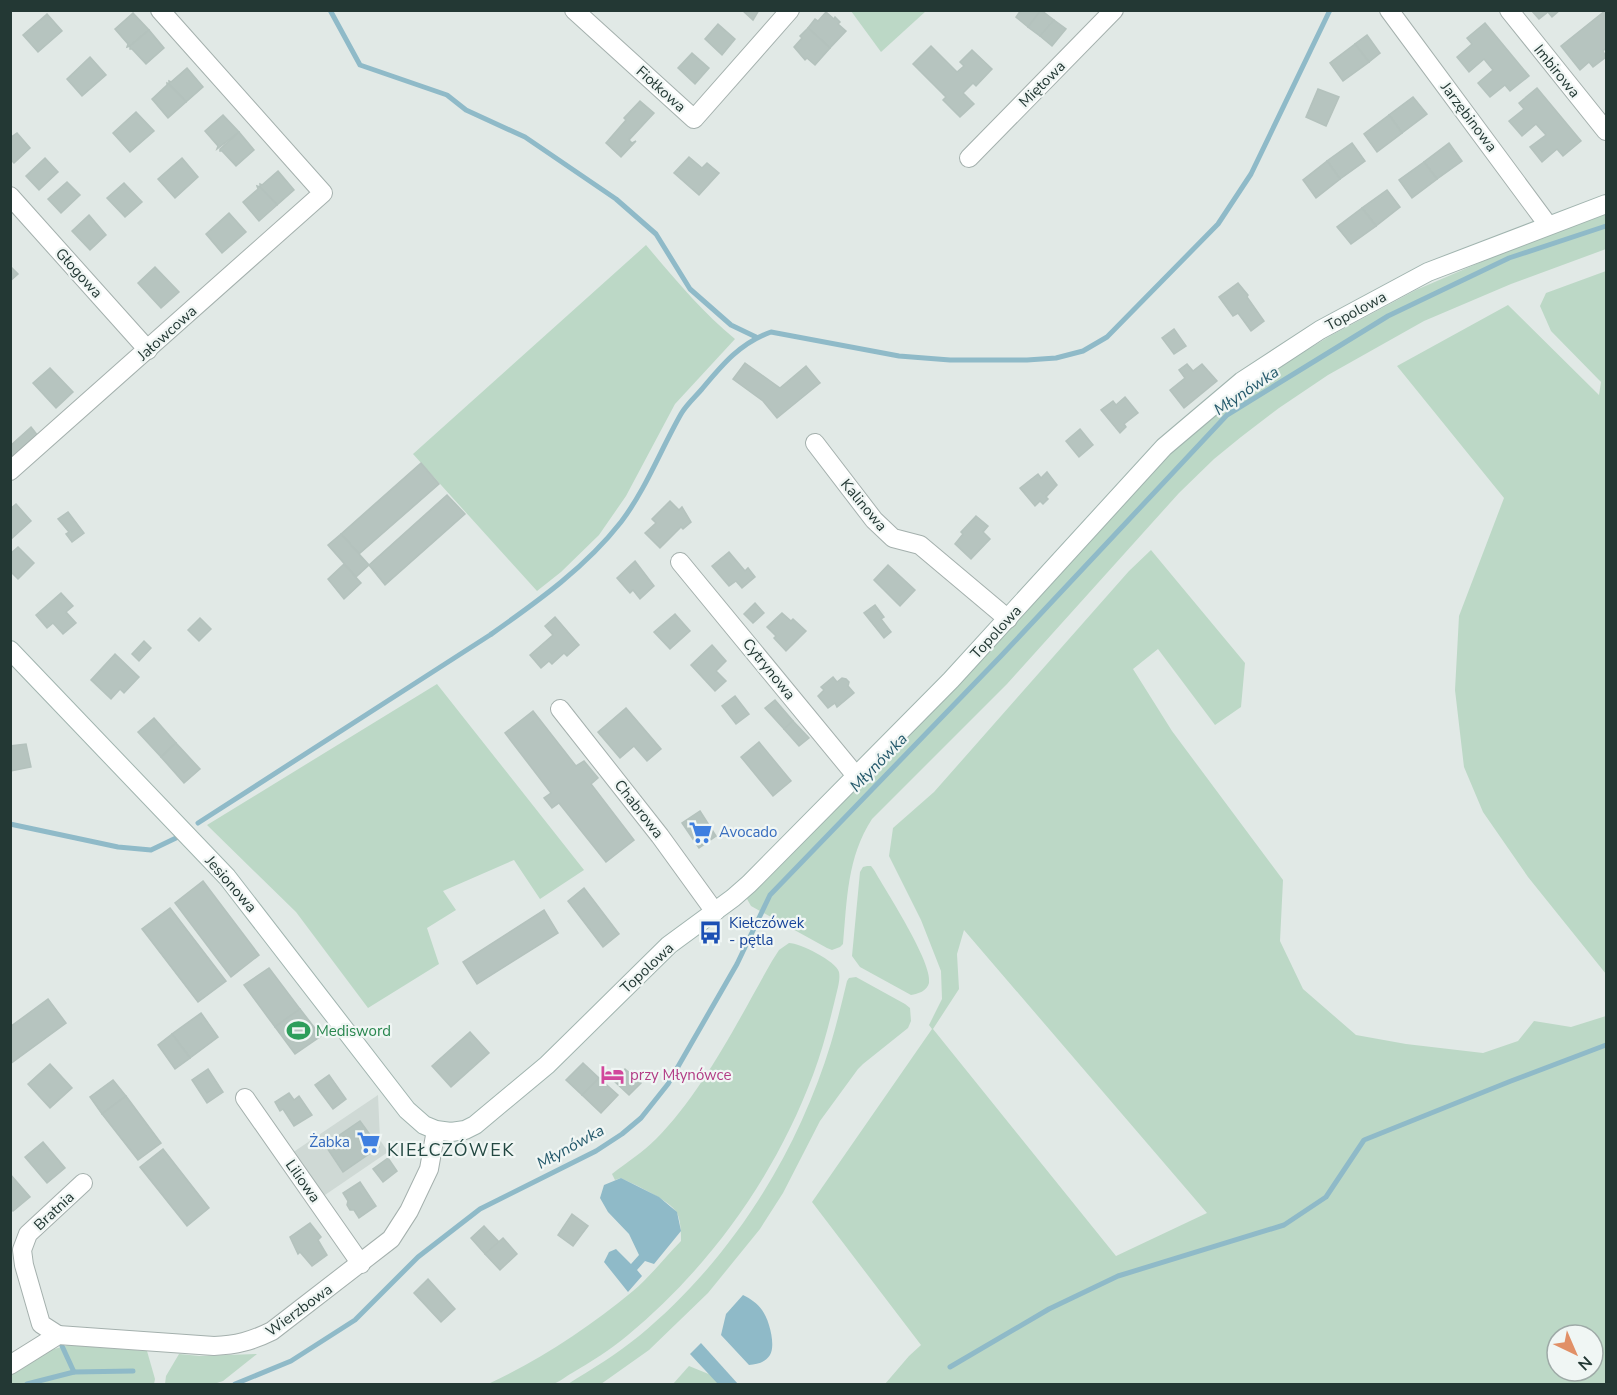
<svg xmlns="http://www.w3.org/2000/svg" width="1617" height="1395" font-family="'Nunito Sans',sans-serif">
  <style>
    .built { fill: #cfd9d5 }
    .green { fill: #bcd8c6; fill-rule: evenodd }
    .water { fill: #8fbac8 }
    .lines { fill: none; stroke-linecap: round; stroke-linejoin: round }
    .stream { stroke: #8fbac8; stroke-width: 5 }
    .building { fill: #b6c4bf; stroke: #b4c2bd; stroke-width: 1.5 }
    .street-casing { stroke: #a4b0ad; stroke-width: 20 }
    .secondary-casing { stroke: #a1b4af; stroke-width: 20 }
    .street { stroke: #fff; stroke-width: 18 }
    .secondary { stroke: #fff; stroke-width: 18 }
    .labels { text-anchor: middle; stroke-width: 4.5; stroke-linejoin: round; paint-order: stroke }
    .street-label { font-size: 15px; fill: #233834; stroke: #f0f6f4 }
    .shop-label { font-size: 15px; fill: #366cbe; stroke: #f0f6f4; text-anchor: start }
    .transit-label { font-size: 15px; fill: #164399; stroke: #f0f6f4; text-anchor: start }
    .leisure-label { font-size: 15px; fill: #27864d; stroke: #f0f6f4; text-anchor: start }
    .hotel-label { font-size: 15px; fill: #b23c85; stroke: #f0f6f4; text-anchor: start }
    .water-label { font-size: 16px; font-style: italic; fill: #255a6c; stroke: #f0f6f4 }
    .quarter-label { font-size: 18px; letter-spacing: 1.5px; fill: #224741; stroke: #f0f6f4 }
  </style>
  <rect width="100%" height="100%" fill="#e1e9e6"/>
  <path class="built" d="M378,1095L380,1140L388,1152L322,1197L292,1153Z"/>
  <g class="green">
    <path d="M851,11H926L881,52Z"/>
    <path d="M1606,214V249L1511,284L1424,321L1328,375L1279,408L1241,437L1214,459L1179,493L1007,684L872,819C847,857 847,900 843,944L840,947L832,950L827,948L751,906L747,899L749,895L917,725L1042,594L1149,474L1189,433L1249,385L1330,336L1416,290L1495,256Z"/>
    <path d="M646,245C674,278 701,311 735,339L675,404L626,496L599,535L561,572L537,591L413,454Z"/>
    <path d="M1606,271V974L1528,877L1483,812L1464,767L1455,690L1459,616L1504,498L1397,366L1508,305L1599,395L1601,382L1551,331L1540,306L1546,293Z"/>
    <path d="M1151,550L1245,663L1241,707L1215,725L1158,649L1133,669L1172,731L1283,880L1280,941L1303,989L1356,1035L1406,1044L1483,1053L1518,1041L1534,1021L1571,1027L1606,1016V1384H885L909,1356L921,1345L812,1202L932,1029L929,1025L942,999L941,971L921,920L889,856L893,828L934,792L1129,571ZM964,930L1207,1213L1116,1256L933,1029L959,989L957,954ZM1557,1335H1593V1371H1557Z"/>
    <path d="M437,684L584,870L540,899L514,860L443,891L456,910L427,928L439,964L368,1008L296,912L207,825Z"/>
    <path d="M867,866H871L874,870C886,891 933,963 929,983C927,991 918,994 911,995L860,967L852,956L860,872L863,867Z"/>
    <path d="M789,943C800,943 836,961 839,972C840,977 839,982 838,987C831,1016 824,1046 813,1075C775,1176 711,1266 628,1335C610,1350 591,1362 572,1373C565,1377 558,1383 552,1384C539,1388 503,1384 488,1384C540,1360 588,1328 633,1291C650,1277 665,1257 681,1241C681,1233 681,1221 677,1213C670,1200 635,1185 621,1178L615,1180L612,1174C626,1163 643,1152 656,1139C703,1092 739,1019 772,961L779,950Z"/>
    <path d="M856,977L905,1004L910,1008L911,1021L908,1028L863,1064L858,1069L820,1121L783,1193L760,1229L708,1293L649,1350L601,1384H568C592,1369 617,1354 639,1336C730,1261 797,1155 831,1043C837,1023 842,1002 847,981L849,978Z"/>
    <path d="M68,1345L147,1351L155,1379L154,1384H11V1372L51,1350Z"/>
    <path d="M179,1354L200,1356L257,1354L223,1381L214,1384H165L166,1376Z"/>
    <path d="M689,1366L733,1384H673Z"/>
  </g>
  <g class="water">
    <path d="M621,1178L659,1197L677,1212L681,1231L654,1264L645,1261L637,1270L642,1276L628,1292L604,1262L609,1252L616,1249L631,1264L639,1255L629,1234L608,1212L600,1198L604,1185Z"/>
    <path d="M743,1295C751,1299 757,1303 762,1310C769,1319 776,1345 770,1355C765,1363 757,1364 749,1365L721,1335L726,1314Z"/>
    <path d="M701,1343L738,1384H718L690,1354Z"/>
  </g>
  <g class="lines">
    <g class="stream">
      <path d="M330,10L360,65L447,95L466,110L525,137L616,199L656,234L690,289L731,325L756,337"/>
      <path d="M198,823L490,635C538,601 585,568 621,522C646,489 661,449 681,414C686,405 695,397 702,389C722,365 740,343 771,332L899,356L950,360H1027L1056,358L1083,351L1107,337L1218,224L1251,174L1330,10"/>
      <path d="M10,824L118,847L151,850L176,838"/>
      <path d="M950,1367L1049,1309L1118,1276L1284,1225L1326,1197L1364,1140L1511,1081L1606,1045"/>
      <path d="M74,1372L133,1371"/>
      <path d="M27,1384L74,1372L62,1346"/>
      <path d="M235,1384L291,1361L355,1320L418,1257L480,1209L596,1151L622,1134L641,1118L668,1084L737,964L770,895L1001,656L1227,415L1388,316L1509,258L1606,226"/>
    </g>
  </g>
  <g class="building">
    <path d="M742,10H759L753,20Z"/>
    <path d="M1021,10H1041L1028,27L1016,17Z"/>
    <path d="M1041,10L1054,20L1040,36L1028,27Z"/>
    <path d="M1531,10H1560L1552,17L1548,12L1539,19Z"/>
    <path d="M1606,10V48L1603,51L1606,57L1593,67L1589,62L1580,70L1561,46Z"/>
    <path d="M826,12L834,19L835,17L840,22L838,24L846,31L830,48L808,28L815,19L818,21Z"/>
    <path d="M133,13L149,30L130,46L127,47L128,44L115,29Z"/>
    <path d="M47,14L62,31L38,52L23,35Z"/>
    <path d="M1054,20L1066,29L1052,46L1040,36Z"/>
    <path d="M1485,23L1529,76L1510,91L1505,85L1490,97L1478,83L1493,70L1484,59L1469,72L1457,57L1472,44L1467,38Z"/>
    <path d="M718,24L735,39L722,55L705,39Z"/>
    <path d="M808,28L830,48L815,65L807,58L805,60L794,47L802,38L800,36Z"/>
    <path d="M149,30L164,48L146,64L132,49H130V46Z"/>
    <path d="M1367,35L1380,53L1369,62L1355,44Z"/>
    <path d="M1355,44L1369,62L1343,81L1330,63Z"/>
    <path d="M931,46L957,72L964,66L960,62L972,50L992,69L976,86L973,83L963,93L974,104L960,117L943,100L946,97L913,64Z"/>
    <path d="M692,53L709,68L695,84L678,68Z"/>
    <path d="M90,57L106,75L82,96L67,79Z"/>
    <path d="M187,68L203,87L186,102L169,84V81L171,82Z"/>
    <path d="M167,83L169,84L186,102L168,118L152,99L167,85Z"/>
    <path d="M1537,88L1581,141L1563,156L1557,149L1542,162L1530,147L1546,135L1536,124L1522,136L1509,121L1524,109L1519,103Z"/>
    <path d="M1318,89L1339,97L1326,126L1306,117Z"/>
    <path d="M1413,97L1427,114L1402,133L1389,115Z"/>
    <path d="M640,101L654,113L629,140L632,143L636,141L621,157L606,143L626,120L624,118Z"/>
    <path d="M136,112L154,131L130,152L113,133Z"/>
    <path d="M223,115L239,132L217,149L218,146L205,131Z"/>
    <path d="M1389,115L1402,133L1377,152L1364,134Z"/>
    <path d="M239,132L254,150L236,166L222,151H220V149Z"/>
    <path d="M17,133L30,148L14,163L10,159V138Z"/>
    <path d="M1352,143L1365,161L1340,179L1327,161Z"/>
    <path d="M1449,143L1462,161L1437,179L1424,162Z"/>
    <path d="M689,157L702,168L707,163L719,173L699,195L674,173Z"/>
    <path d="M45,158L58,172L39,190L26,176Z"/>
    <path d="M182,158L198,177L175,198L158,179Z"/>
    <path d="M1327,161L1340,179L1316,198L1303,180Z"/>
    <path d="M1424,162L1437,179L1412,198L1399,180Z"/>
    <path d="M278,171L294,190L277,205L260,187V184L262,185Z"/>
    <path d="M67,182L80,195L61,213L48,199Z"/>
    <path d="M124,183L142,202L125,217L107,198Z"/>
    <path d="M257,186L260,187L277,205L259,221L243,202L258,189Z"/>
    <path d="M1387,190L1400,207L1376,226L1362,208Z"/>
    <path d="M1362,208L1376,226L1351,244L1337,227Z"/>
    <path d="M229,213L246,232L222,253L206,234Z"/>
    <path d="M89,215L106,235L90,250L72,231Z"/>
    <path d="M10,266L18,274L10,281Z"/>
    <path d="M155,267L179,292L161,308L138,283Z"/>
    <path d="M1238,283L1248,295L1247,297L1264,321L1251,331L1238,313L1233,316L1219,297Z"/>
    <path d="M1174,329L1186,346L1174,354L1162,338Z"/>
    <path d="M745,363L780,388L806,366L820,383L777,418L763,401L733,379Z"/>
    <path d="M1187,364L1193,371L1202,364L1217,381L1184,408L1170,390L1185,378L1179,370Z"/>
    <path d="M50,368L73,392L56,408L33,383Z"/>
    <path d="M1125,397L1138,413L1124,424L1126,427L1120,433L1101,410L1113,401L1116,405Z"/>
    <path d="M31,427L38,436L10,461V446Z"/>
    <path d="M1080,429L1093,445L1079,457L1066,441Z"/>
    <path d="M421,463L439,484L359,554L341,534Z"/>
    <path d="M1047,472L1057,485L1046,497L1048,499L1043,504L1040,501L1035,506L1020,488L1038,474L1041,478Z"/>
    <path d="M447,495L465,514L385,585L369,565Z"/>
    <path d="M670,501L679,510L682,507L691,522L683,529L681,527L660,548L645,533L656,523L652,519Z"/>
    <path d="M16,504L31,521L11,539L10,509Z"/>
    <path d="M68,512L84,533L72,542L66,534L69,532L58,519Z"/>
    <path d="M976,516L988,526L983,532L990,539L971,559L955,544L963,534L961,532Z"/>
    <path d="M341,534L369,565L356,577L328,545Z"/>
    <path d="M18,547L34,563L18,579L10,571V554Z"/>
    <path d="M729,552L745,571L748,568L755,577L742,588L736,581L729,586L712,566Z"/>
    <path d="M635,561L654,586L640,599L633,590L630,593L617,578Z"/>
    <path d="M344,564L361,583L344,599L328,579Z"/>
    <path d="M888,565L915,590L900,606L874,580Z"/>
    <path d="M61,593L73,606L66,612L76,623L63,634L53,623L47,628L36,615Z"/>
    <path d="M755,603L764,613L753,623L744,614Z"/>
    <path d="M875,605L884,617L881,619L891,632L884,638L864,613Z"/>
    <path d="M782,613L791,621L793,619L806,631L786,651L774,638L776,636L767,627Z"/>
    <path d="M675,614L690,631L670,649L654,632Z"/>
    <path d="M555,617L579,645L567,656L564,653L552,664L549,661L541,668L530,655L553,635L545,626Z"/>
    <path d="M200,618L211,629L199,641L188,630Z"/>
    <path d="M144,641L151,648L139,661L132,654Z"/>
    <path d="M712,645L726,661L716,671L726,681L715,691L691,665Z"/>
    <path d="M115,654L139,677L124,693L120,689L111,699L91,680Z"/>
    <path d="M833,677L837,682L842,678L846,679L849,682L848,686L854,693L837,707L835,703L828,708L818,696L824,690L821,687Z"/>
    <path d="M735,696L749,714L736,724L722,706Z"/>
    <path d="M775,700L793,721L784,729L765,708Z"/>
    <path d="M626,708L661,749L647,761L634,746L620,758L598,732Z"/>
    <path d="M533,711L576,766L584,761L598,778L591,784L634,840L606,862L559,803L552,808L544,798L551,793L505,733Z"/>
    <path d="M154,718L176,743L161,757L138,732Z"/>
    <path d="M793,721L809,738L799,746L784,729Z"/>
    <path d="M759,742L791,781L773,796L741,757Z"/>
    <path d="M176,743L200,769L184,783L161,757Z"/>
    <path d="M26,744L31,767L10,771V746Z"/>
    <path d="M700,811L716,836L699,848L682,823Z"/>
    <path d="M203,881L259,955L231,977L175,903Z"/>
    <path d="M584,888L619,934L603,947L568,901Z"/>
    <path d="M170,908L226,981L198,1002L142,929Z"/>
    <path d="M544,910L558,933L477,984L463,962Z"/>
    <path d="M269,968L300,1009L275,1027L244,985Z"/>
    <path d="M48,999L66,1023L10,1064V1027Z"/>
    <path d="M300,1009L321,1036L295,1054L275,1027Z"/>
    <path d="M201,1013L218,1037L190,1058L172,1034Z"/>
    <path d="M470,1032L489,1053L451,1087L432,1066Z"/>
    <path d="M172,1034L190,1058L175,1069L158,1045Z"/>
    <path d="M583,1063L599,1078L582,1095L566,1080Z"/>
    <path d="M50,1064L72,1088L50,1108L28,1084Z"/>
    <path d="M208,1069L223,1092L207,1103L192,1080Z"/>
    <path d="M625,1069L641,1083L629,1095L614,1081Z"/>
    <path d="M329,1075L346,1099L333,1109L315,1085Z"/>
    <path d="M599,1078L618,1095L601,1113L582,1095Z"/>
    <path d="M113,1080L126,1096L102,1114L90,1097Z"/>
    <path d="M289,1093L294,1100L299,1096L312,1115L294,1126L283,1109L280,1111L275,1102Z"/>
    <path d="M126,1096L161,1143L138,1160L102,1114Z"/>
    <path d="M360,1121L379,1147L343,1172L325,1145Z"/>
    <path d="M43,1142L65,1168L47,1183L25,1157Z"/>
    <path d="M163,1149L209,1208L187,1226L140,1167Z"/>
    <path d="M388,1158L397,1171L383,1182L373,1169Z"/>
    <path d="M10,1174L30,1197L13,1211L10,1208Z"/>
    <path d="M360,1182L376,1206L359,1218L354,1210H350L347,1205L348,1201L343,1193Z"/>
    <path d="M572,1214L588,1226L573,1246L558,1235Z"/>
    <path d="M310,1223L321,1237L318,1240L327,1255L312,1266L300,1252L298,1254L290,1237Z"/>
    <path d="M484,1226L499,1242L485,1254L471,1238Z"/>
    <path d="M503,1238L517,1254L500,1270L485,1254Z"/>
    <path d="M428,1279L455,1309L441,1322L414,1293Z"/>
  </g>
  <g class="lines">
    <defs>
      <g id="street">
        <path d="M574,10L694,119L790,10"/>
        <path d="M1389,10L1548,225"/>
        <path d="M1509,10L1606,131"/>
        <path d="M969,158L1114,10"/>
        <path d="M10,196L148,350"/>
        <path d="M815,443L874,520L893,538L920,545L1008,619"/>
        <path d="M10,471L323,193L160,10"/>
        <path d="M680,562L857,777"/>
        <path d="M560,709L660,836L715,912"/>
        <path d="M245,1098L361,1264"/>
        <path d="M58,1335L41,1324L24,1265L22,1250L28,1234L83,1183"/>
        <path d="M10,1365L58,1335L214,1346C236,1345 252,1341 272,1331L391,1239L409,1211L429,1169L436,1130"/>
      </g>
      <path id="secondary" d="M10,650L227,877L407,1110L424,1125L436,1130L451,1132L465,1130L475,1125L547,1065L669,945L733,898L749,884L951,680L1164,447L1242,381L1320,330L1428,272L1606,204"/>
    </defs>
    <use href="#street" class="street-casing"/>
    <use href="#secondary" class="secondary-casing"/>
    <use href="#street" class="street"/>
    <use href="#secondary" class="secondary"/>
  </g>
  <defs>
    <symbol id="supermarket-bare" viewBox="-9 -9 18 18"><path d="M-6-5.5h2.5l.6 2H6L4.5 2H-2.5L-4.4-4H-6ZM-1.5 3.2a1.3 1.3 0 1 0 .1 0ZM3 3.2a1.3 1.3 0 1 0 .1 0Z" fill="#3f7fe0" stroke="#f0f6f4" stroke-width="2.5" paint-order="stroke"/></symbol>
    <symbol id="bus-bare" viewBox="-9 -9 18 18"><path d="M-5-6H5V4H4V6H2V4H-2V6H-4V4H-5ZM-3.5-4V0h7V-4ZM-3.5 1.2v1.5H-2V1.2ZM2 1.2v1.5H3.5V1.2Z" fill="#1a4fb4" stroke="#f0f6f4" stroke-width="2.5" paint-order="stroke"/></symbol>
    <symbol id="stadium-bare" viewBox="-9 -9 18 18"><path d="M0-5a6.5 5 0 1 0 0 10a6.5 5 0 1 0 0-10ZM-3.5-1.8h7v3.6h-7Z" fill="#2e9e5b" stroke="#f0f6f4" stroke-width="2.5" paint-order="stroke"/></symbol>
    <symbol id="hotel-bare" viewBox="-9 -9 18 18"><path d="M-6-4.5h1.5V1H6V5H4.5V3h-9V5H-6ZM-4 0a1.8 1.8 0 1 1 3.6 0ZM.5 0V-2.5h3Q6-2.5 6 0Z" fill="#d1479c" stroke="#f0f6f4" stroke-width="2.5" paint-order="stroke"/></symbol>
  </defs>
  <g fill-rule="evenodd">
    <use href="#supermarket-bare" x="684" y="816" width="33" height="33"/>
    <use href="#bus-bare" x="694" y="916" width="33" height="33"/>
    <use href="#stadium-bare" x="282" y="1014" width="33" height="33"/>
    <use href="#hotel-bare" x="596" y="1058" width="33" height="33"/>
    <use href="#supermarket-bare" x="352" y="1126" width="33" height="33"/>
  </g>
  <g class="labels">
    <g class="street-label">
      <text transform="translate(1557 71) rotate(51)" y="5">Imbirowa</text>
      <text transform="translate(1042 84) rotate(-45)" y="5">Miętowa</text>
      <text transform="translate(661 89) rotate(42)" y="5">Fiołkowa</text>
      <text transform="translate(1469 117) rotate(53)" y="5">Jarzębinowa</text>
      <text transform="translate(79 273) rotate(48)" y="5">Głogowa</text>
      <text transform="translate(1356 311) rotate(-28)" y="5">Topolowa</text>
      <text transform="translate(167 333) rotate(-42)" y="5">Jałowcowa</text>
      <text transform="translate(864 505) rotate(50)" y="5">Kalinowa</text>
      <text transform="translate(996 632) rotate(-47)" y="5">Topolowa</text>
      <text transform="translate(769 669) rotate(51)" y="5">Cytrynowa</text>
      <text transform="translate(639 809) rotate(52)" y="5">Chabrowa</text>
      <text transform="translate(231 884) rotate(49)" y="5">Jesionowa</text>
      <text transform="translate(647 968) rotate(-43)" y="5">Topolowa</text>
      <text transform="translate(303 1181) rotate(55)" y="5">Liliowa</text>
      <text transform="translate(54 1211) rotate(-43)" y="5">Bratnia</text>
      <text transform="translate(299 1310) rotate(-36)" y="5">Wierzbowa</text>
    </g>
    <g class="shop-label">
      <text x="719" y="837">Avocado</text>
      <text x="350" y="1147" text-anchor="end">Żabka</text>
    </g>
    <g class="transit-label">
      <text x="729" y="928">Kiełczówek<tspan x="729" dy="17">- pętla</tspan></text>
    </g>
    <g class="leisure-label">
      <text x="316" y="1036">Medisword</text>
    </g>
    <g class="hotel-label">
      <text x="630" y="1080">przy Młynówce</text>
    </g>
    <g class="water-label">
      <text transform="translate(1246 390) rotate(-34)" y="6">Młynówka</text>
      <text transform="translate(878 762) rotate(-46)" y="6">Młynówka</text>
      <text transform="translate(570 1146) rotate(-29)" y="6">Młynówka</text>
    </g>
    <g class="quarter-label">
      <text x="451" y="1156">KIEŁCZÓWEK</text>
    </g>
  </g>
  <rect width="1617" height="1395" fill="none" stroke="#233834" stroke-width="24"/>
  <g transform="translate(1575 1353) rotate(136)"><circle r="28" fill="#f0f6f4" stroke="#9eaaa7" stroke-width="1.5"/>
  <path d="M0-4.5L10 22L0 15L-10 22Z" fill="#e19067"/>
  <text y="-9" font-size="16" font-weight="bold" text-anchor="middle" fill="#233834">N</text>
  </g>
</svg>
